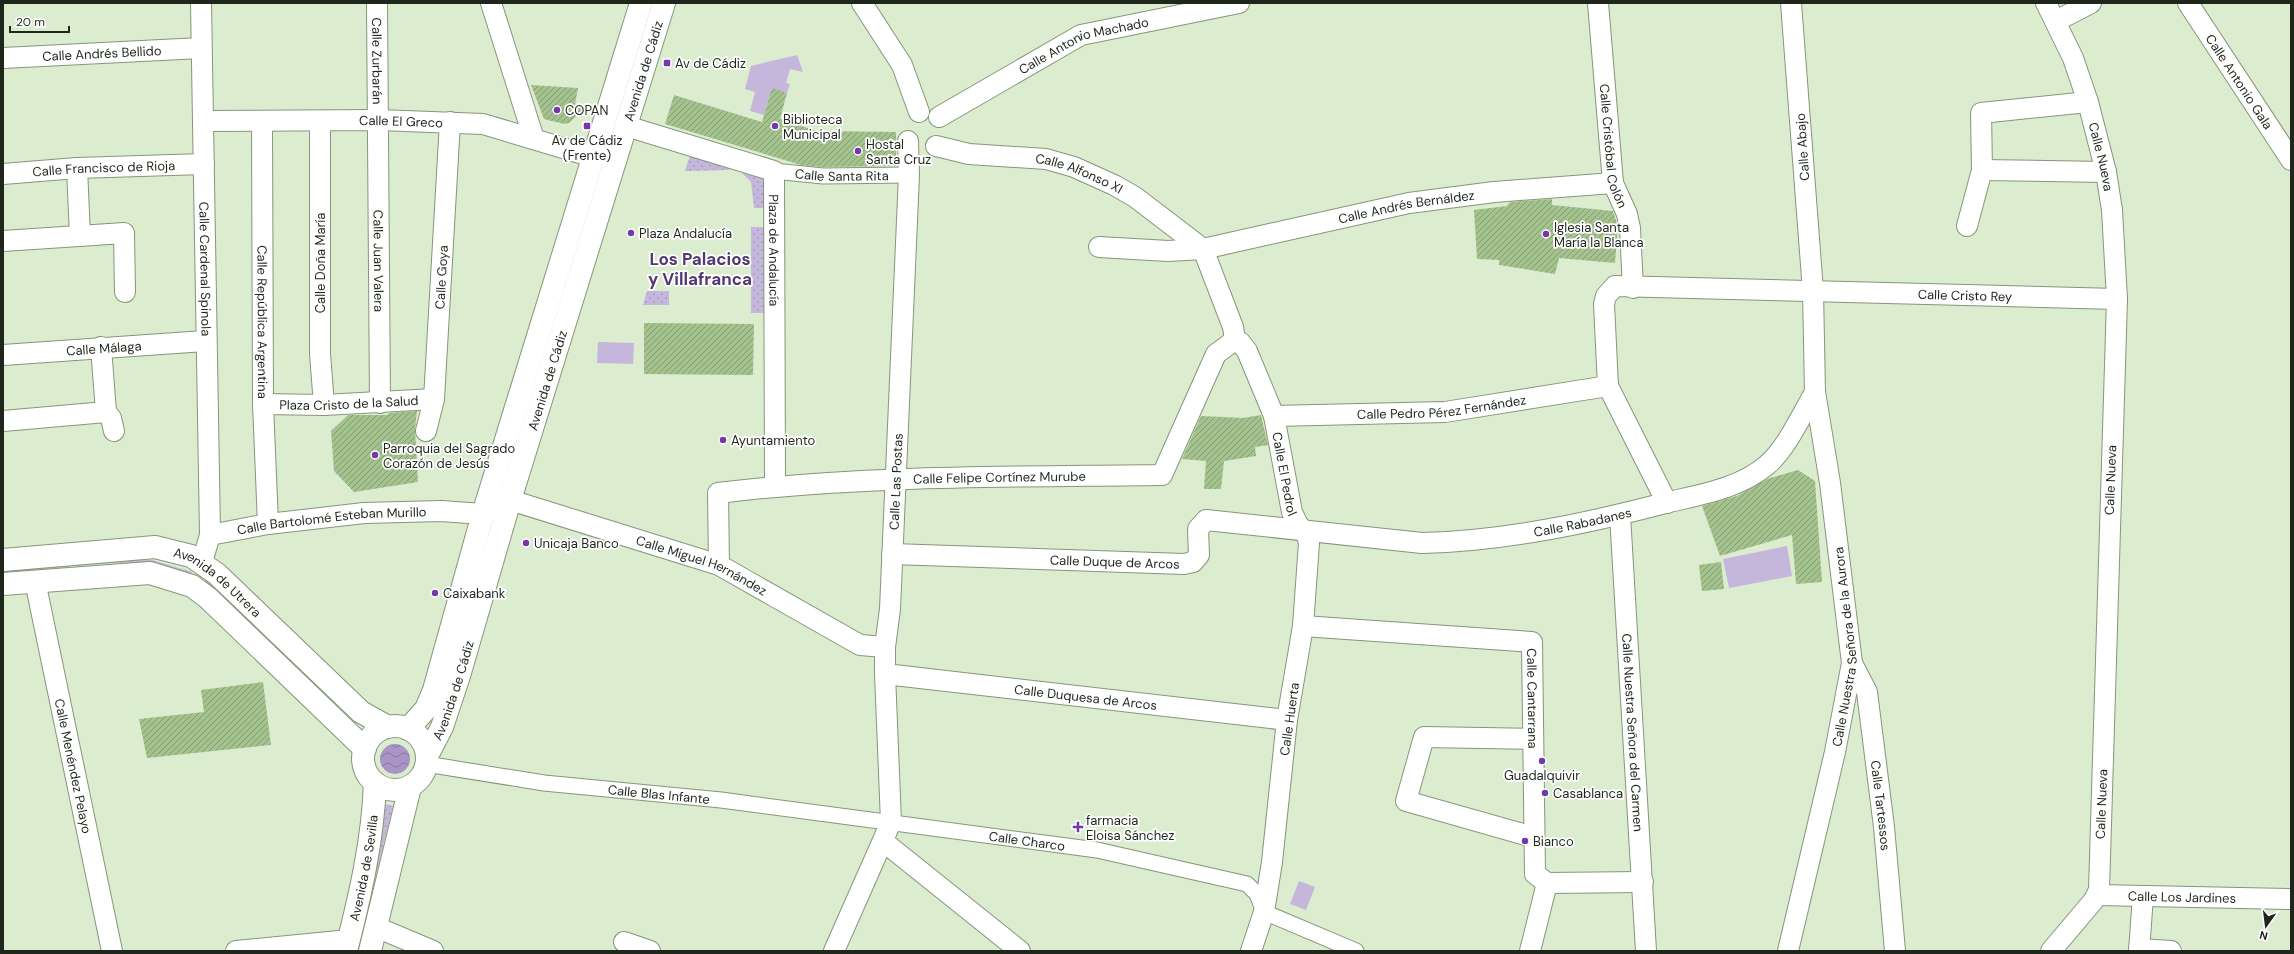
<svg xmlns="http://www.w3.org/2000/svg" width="2294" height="954" font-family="'DM Sans',sans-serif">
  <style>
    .grass { fill: url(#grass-dots) }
    .park { fill: #c5b6dc }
    .water { fill: url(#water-waves) }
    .building { fill: url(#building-hatch) }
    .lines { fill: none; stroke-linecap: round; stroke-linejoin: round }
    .pedestrian-casing { stroke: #85967a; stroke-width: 17 }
    .minor-casing { stroke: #85967a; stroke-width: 22 }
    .tertiary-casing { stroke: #85967a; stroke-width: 24 }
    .secondary-casing { stroke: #85967a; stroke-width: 24 }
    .pedestrian { stroke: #fff; stroke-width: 15 }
    .minor { stroke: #fff; stroke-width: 20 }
    .tertiary { stroke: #fff; stroke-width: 22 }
    .secondary { stroke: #fff; stroke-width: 22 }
    .poi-dot { fill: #7438ad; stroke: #fff; stroke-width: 1.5 }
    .labels { text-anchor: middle; stroke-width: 3.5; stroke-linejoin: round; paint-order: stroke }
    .street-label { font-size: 13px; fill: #1f261b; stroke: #fff }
    .poi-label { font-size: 13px; fill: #1f261b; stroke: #fff; text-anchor: start }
    .district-label { font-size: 17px; font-weight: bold; fill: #523772; stroke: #fff }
  </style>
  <defs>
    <pattern id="grass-dots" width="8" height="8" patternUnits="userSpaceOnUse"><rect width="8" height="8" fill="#c5b6dc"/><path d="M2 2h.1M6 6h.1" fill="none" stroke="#a99cbc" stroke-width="1.8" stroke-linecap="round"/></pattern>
    <pattern id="water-waves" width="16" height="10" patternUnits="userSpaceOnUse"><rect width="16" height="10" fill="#a993c7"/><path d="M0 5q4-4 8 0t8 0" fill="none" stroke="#8978a1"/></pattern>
    <pattern id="building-hatch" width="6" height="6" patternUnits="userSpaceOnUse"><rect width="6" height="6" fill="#a3c28e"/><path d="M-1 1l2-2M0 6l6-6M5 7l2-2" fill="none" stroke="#849d73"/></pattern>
  </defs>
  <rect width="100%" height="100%" fill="#dbedce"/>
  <g class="grass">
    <path d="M691,152L728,163L729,170L685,171Z"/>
    <path d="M743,166L766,178L767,208H754L751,182L743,174Z"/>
    <path d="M751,227H766L765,313H751Z"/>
    <path d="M647,291H669V305H643Z"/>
    <path d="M124,559L152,560L192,572L190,574C150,559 119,562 77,566V564Z"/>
    <path d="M69,564V567L3,573V570Z"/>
    <path d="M206,579L311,676L309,679L205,583Z"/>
    <path d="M381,803L393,806L371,895L368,894Z"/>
  </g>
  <g class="park">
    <path d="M797,55L803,72L790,69L786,83L790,84L787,93L772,89L764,115L750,111L755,92L745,89L751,66Z"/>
    <path d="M598,342L634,343L633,364L597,363Z"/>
    <path d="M1787,546L1792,576L1729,588L1723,559Z"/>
    <path d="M1299,881L1315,887L1306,910L1290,904Z"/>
  </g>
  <circle class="water" cx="395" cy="759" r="15"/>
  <g class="building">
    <path d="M531,85L578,88L575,104L586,107L569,123L564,124L544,119Z"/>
    <path d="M772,88L787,93L780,119L817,131L896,132V166L823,167L801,165L665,124L674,95L762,122Z"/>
    <path d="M1552,199V205L1613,211L1618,227L1615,263L1559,258L1555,274L1499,265V260L1477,259L1474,210L1507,206L1510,202Z"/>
    <path d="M644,323L754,324L753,375L644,374Z"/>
    <path d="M417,411L415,429L418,482L354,492L334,471L331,431L348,415H387L390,413Z"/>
    <path d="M1261,415L1268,445L1255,447L1256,456L1224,461L1221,489H1204L1206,461L1182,459L1201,416L1243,418Z"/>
    <path d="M1798,470L1815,481L1822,582L1796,584L1792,535L1720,556L1702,506L1737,496L1767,479Z"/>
    <path d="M1721,562L1724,589L1702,591L1699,565Z"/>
    <path d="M263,682L271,745L147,758L139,719L204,712L201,690Z"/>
  </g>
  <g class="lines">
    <defs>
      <g id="pedestrian">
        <path id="s1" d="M774,171L823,176L909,175"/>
        <path id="s2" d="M426,764L544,783L721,800L1097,850L1247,884L1257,894L1264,912L1356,951"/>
      </g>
      <g id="minor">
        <path id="s3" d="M201,3L210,535"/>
        <path id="s4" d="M377,3L380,403"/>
        <path d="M491,3L534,139"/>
        <path d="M862,3L902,65L919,112"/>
        <path id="s5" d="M1598,3L1613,183L1627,214L1630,228L1633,288"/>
        <path id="s6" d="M2046,3L2073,58L2088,102L2106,172L2112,210L2117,299L2099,890L2094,900L2051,951"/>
        <path id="s7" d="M2188,3L2291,160"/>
        <path d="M2056,21L2091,3"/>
        <path id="s8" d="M3,58L201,48"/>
        <path id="s9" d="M939,117L1081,35L1239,3"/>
        <path id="s10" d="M203,121L379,120L483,124L593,157"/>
        <path id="s11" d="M262,121L263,404L268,524"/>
        <path d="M320,121V354L324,405"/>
        <path id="s12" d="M626,126L774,171L775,486"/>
        <path id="s13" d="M936,146L969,154L1046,159L1074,167L1114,185L1135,197L1203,249"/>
        <path d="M77,168L80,236"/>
        <path d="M1982,170L2106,172"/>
        <path id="s14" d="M3,174L77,168L204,164"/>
        <path d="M1967,226L1982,170L1981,113L2088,102"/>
        <path d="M3,241L124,233L125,292"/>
        <path id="s15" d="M1099,247L1168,251L1203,249L1409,203L1494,192L1613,183"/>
        <path d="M1203,249L1233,327L1235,340"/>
        <path id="s16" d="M1235,340L1240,342L1247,351L1274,416L1292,512L1297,523L1307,536L1309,543L1303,626L1287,720L1272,862L1264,912L1251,951"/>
        <path id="s17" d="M3,355L205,341"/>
        <path id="s18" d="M263,404L324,405L434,399"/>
        <path d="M106,412L111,418L114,431"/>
        <path id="s19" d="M1274,416L1445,412L1608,386"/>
        <path d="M3,421L106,412L101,347"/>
        <path id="s20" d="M426,431L434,399L450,122"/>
        <path id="s21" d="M1667,503L1608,386L1604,304L1606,296L1615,286L2117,299"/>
        <path id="s22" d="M1620,515L1646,951"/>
        <path id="s23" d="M892,554L1184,564L1193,562L1199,555L1198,529L1206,520L1422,543C1505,541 1589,523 1669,502C1703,494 1740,488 1767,465C1787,448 1802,414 1815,392"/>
        <path id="s24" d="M202,562L210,535L268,524L364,513L441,511L483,514L510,500L719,565L860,645L885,647"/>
        <path id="s25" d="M719,565L718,493C865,475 1015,477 1162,475L1216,354L1235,340"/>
        <path id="s26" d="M35,581L112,951"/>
        <path id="s27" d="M1303,626L1532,642L1535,874L1547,883"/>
        <path id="s28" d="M1852,663L1867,692L1884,827L1895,951"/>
        <path id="s29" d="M885,674L1287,720"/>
        <path d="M1533,739L1424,737L1406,801L1533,837"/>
        <path d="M884,842L1020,951"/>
        <path id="s30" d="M2097,895L2291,899"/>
        <path d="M376,927L433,951"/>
        <path d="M624,942L650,951"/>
        <path d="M2139,949L2171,951"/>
        <path d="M236,951L349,940"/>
        <path id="s31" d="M834,951L891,822L885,674V647L890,609L909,175L908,141"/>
        <path d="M1530,951L1547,883L1643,882"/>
        <path id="s32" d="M1788,951L1835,752L1852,663L1830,483L1815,392L1813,291L1791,3"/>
        <path d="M2139,951L2143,896"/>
      </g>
      <g id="tertiary">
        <path id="s33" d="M3,560L155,547L191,556L217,574L361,712L388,727"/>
        <path d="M3,584L150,573L192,586L208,598L365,749"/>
      </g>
      <g id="secondary">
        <circle cx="395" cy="758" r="32"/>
        <path d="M408,729L426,709L434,690L483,514L641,3"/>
        <path id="s34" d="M427,756L442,727L459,676L510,500L664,3"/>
        <path id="s35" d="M346,951C360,896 373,840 375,783"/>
        <path d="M370,951L410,787"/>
      </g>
    </defs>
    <use href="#pedestrian" class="pedestrian-casing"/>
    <use href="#minor" class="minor-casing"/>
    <use href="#tertiary" class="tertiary-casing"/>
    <use href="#secondary" class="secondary-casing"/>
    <use href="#pedestrian" class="pedestrian"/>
    <use href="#minor" class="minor"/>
    <use href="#tertiary" class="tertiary"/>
    <use href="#secondary" class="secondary"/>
  </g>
  <g class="poi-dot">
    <rect x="663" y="59" width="8" height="8" rx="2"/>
    <circle cx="557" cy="110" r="4"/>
    <rect x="583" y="122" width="8" height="8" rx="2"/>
    <circle cx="775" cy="126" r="4"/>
    <circle cx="858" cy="151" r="4"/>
    <circle cx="631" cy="233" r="4"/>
    <circle cx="1546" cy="234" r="4"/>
    <circle cx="723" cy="440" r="4"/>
    <circle cx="375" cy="455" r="4"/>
    <circle cx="526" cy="543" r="4"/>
    <circle cx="435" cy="593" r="4"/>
    <circle cx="1542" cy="761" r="4"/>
    <circle cx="1545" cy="793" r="4"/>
    <path d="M1076 821h4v4h4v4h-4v4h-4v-4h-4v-4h4z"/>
    <circle cx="1525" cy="841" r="4"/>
  </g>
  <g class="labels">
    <g class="street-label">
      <text dy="5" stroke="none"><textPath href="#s9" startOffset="163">Calle Antonio Machado</textPath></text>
      <text dy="5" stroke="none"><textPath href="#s8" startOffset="99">Calle Andrés Bellido</textPath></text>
      <text dy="5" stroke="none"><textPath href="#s4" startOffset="58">Calle Zurbarán</textPath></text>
      <text dy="5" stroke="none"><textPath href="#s34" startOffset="719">Avenida de Cádiz</textPath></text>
      <text dy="5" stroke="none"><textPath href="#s7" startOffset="94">Calle Antonio Gala</textPath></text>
      <text dy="5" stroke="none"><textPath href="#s10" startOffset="198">Calle El Greco</textPath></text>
      <text dy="5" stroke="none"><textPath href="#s5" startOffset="144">Calle Cristóbal Colón</textPath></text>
      <text transform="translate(1802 147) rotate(-94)" y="5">Calle Abajo</text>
      <text dy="5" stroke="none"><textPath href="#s6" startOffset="164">Calle Nueva</textPath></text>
      <text dy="5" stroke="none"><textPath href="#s14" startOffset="101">Calle Francisco de Rioja</textPath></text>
      <text dy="5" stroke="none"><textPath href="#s1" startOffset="68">Calle Santa Rita</textPath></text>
      <text dy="5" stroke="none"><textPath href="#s13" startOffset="147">Calle Alfonso XI</textPath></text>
      <text dy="5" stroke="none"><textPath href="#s15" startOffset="312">Calle Andrés Bernáldez</textPath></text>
      <text dy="5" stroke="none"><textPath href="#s12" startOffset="234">Plaza de Andalucía</textPath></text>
      <text dy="5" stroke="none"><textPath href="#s4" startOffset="258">Calle Juan Valera</textPath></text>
      <text transform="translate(320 263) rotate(-90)" y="5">Calle Doña María</text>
      <text dy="5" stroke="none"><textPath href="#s3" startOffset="266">Calle Cardenal Spinola</textPath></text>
      <text dy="5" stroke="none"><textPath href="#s20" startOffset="155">Calle Goya</textPath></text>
      <text dy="5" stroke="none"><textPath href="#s21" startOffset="585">Calle Cristo Rey</textPath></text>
      <text dy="5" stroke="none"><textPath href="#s11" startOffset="201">Calle República Argentina</textPath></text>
      <text dy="5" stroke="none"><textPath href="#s17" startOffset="101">Calle Málaga</textPath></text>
      <text dy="5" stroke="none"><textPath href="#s34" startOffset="395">Avenida de Cádiz</textPath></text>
      <text dy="5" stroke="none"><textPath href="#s18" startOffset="86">Plaza Cristo de la Salud</textPath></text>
      <text dy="5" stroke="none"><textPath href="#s19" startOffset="168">Calle Pedro Pérez Fernández</textPath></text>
      <text dy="5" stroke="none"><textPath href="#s16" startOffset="146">Calle El Pedrol</textPath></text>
      <text dy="5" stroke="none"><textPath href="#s25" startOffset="354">Calle Felipe Cortínez Murube</textPath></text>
      <text transform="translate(2110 480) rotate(-88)" y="5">Calle Nueva</text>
      <text dy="5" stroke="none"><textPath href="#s31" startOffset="482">Calle Las Postas</textPath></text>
      <text dy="5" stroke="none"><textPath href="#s24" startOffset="151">Calle Bartolomé Esteban Murillo</textPath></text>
      <text dy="5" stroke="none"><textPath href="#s23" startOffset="728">Calle Rabadanes</textPath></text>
      <text dy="5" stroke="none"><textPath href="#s23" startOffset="223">Calle Duque de Arcos</textPath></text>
      <text dy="5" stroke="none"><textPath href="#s24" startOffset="536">Calle Miguel Hernández</textPath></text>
      <text dy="5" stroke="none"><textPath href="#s33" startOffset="226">Avenida de Utrera</textPath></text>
      <text dy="5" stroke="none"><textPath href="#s32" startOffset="311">Calle Nuestra Señora de la Aurora</textPath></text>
      <text dy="5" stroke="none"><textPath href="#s34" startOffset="71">Avenida de Cádiz</textPath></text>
      <text dy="5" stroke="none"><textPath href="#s29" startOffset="202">Calle Duquesa de Arcos</textPath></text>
      <text dy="5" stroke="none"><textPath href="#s27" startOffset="286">Calle Cantarrana</textPath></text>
      <text transform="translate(1289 719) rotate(-82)" y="5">Calle Huerta</text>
      <text dy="5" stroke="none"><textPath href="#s22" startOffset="218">Calle Nuestra Señora del Carmen</textPath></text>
      <text dy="5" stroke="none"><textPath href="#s26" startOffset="189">Calle Menéndez Pelayo</textPath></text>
      <text dy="5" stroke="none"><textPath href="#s2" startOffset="235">Calle Blas Infante</textPath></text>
      <text transform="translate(2101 804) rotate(-88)" y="5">Calle Nueva</text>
      <text dy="5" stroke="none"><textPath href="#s28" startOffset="147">Calle Tartessos</textPath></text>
      <text dy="5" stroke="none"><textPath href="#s2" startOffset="606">Calle Charco</textPath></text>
      <text dy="5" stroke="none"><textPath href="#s35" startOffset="85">Avenida de Sevilla</textPath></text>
      <text dy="5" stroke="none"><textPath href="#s30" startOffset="85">Calle Los Jardines</textPath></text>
    </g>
    <g class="poi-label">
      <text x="675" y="68">Av de Cádiz</text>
      <text x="565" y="115">COPAN</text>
      <text x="783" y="124">Biblioteca<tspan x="783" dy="15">Municipal</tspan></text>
      <text x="587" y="145" text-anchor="middle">Av de Cádiz<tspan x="587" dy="15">(Frente)</tspan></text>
      <text x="866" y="149">Hostal<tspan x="866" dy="15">Santa Cruz</tspan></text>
      <text x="1554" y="232">Iglesia Santa<tspan x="1554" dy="15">María la Blanca</tspan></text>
      <text x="639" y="238">Plaza Andalucía</text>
      <text x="731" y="445">Ayuntamiento</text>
      <text x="383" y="453">Parroquia del Sagrado<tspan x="383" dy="15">Corazón de Jesús</tspan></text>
      <text x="534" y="548">Unicaja Banco</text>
      <text x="443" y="598">Caixabank</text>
      <text x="1542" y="780" text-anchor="middle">Guadalquivir</text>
      <text x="1553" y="798">Casablanca</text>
      <text x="1086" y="825">farmacia<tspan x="1086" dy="15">Eloisa Sánchez</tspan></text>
      <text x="1533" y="846">Bianco</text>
    </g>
    <g class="district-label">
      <text x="700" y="265">Los Palacios<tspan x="700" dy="20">y Villafranca</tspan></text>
    </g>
  </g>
  <rect width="2294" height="954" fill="none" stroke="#1f261b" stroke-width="8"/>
  <g transform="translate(2266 926) rotate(194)" stroke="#ffffff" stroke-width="3" paint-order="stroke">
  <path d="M0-3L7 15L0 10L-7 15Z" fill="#1f261b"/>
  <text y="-6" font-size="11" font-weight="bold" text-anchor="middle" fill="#1f261b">N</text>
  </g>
  <path d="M10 26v6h59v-6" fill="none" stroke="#1f261b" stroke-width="2"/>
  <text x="16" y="26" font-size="12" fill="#1f261b" stroke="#ffffff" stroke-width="3" paint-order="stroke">20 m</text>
</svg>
